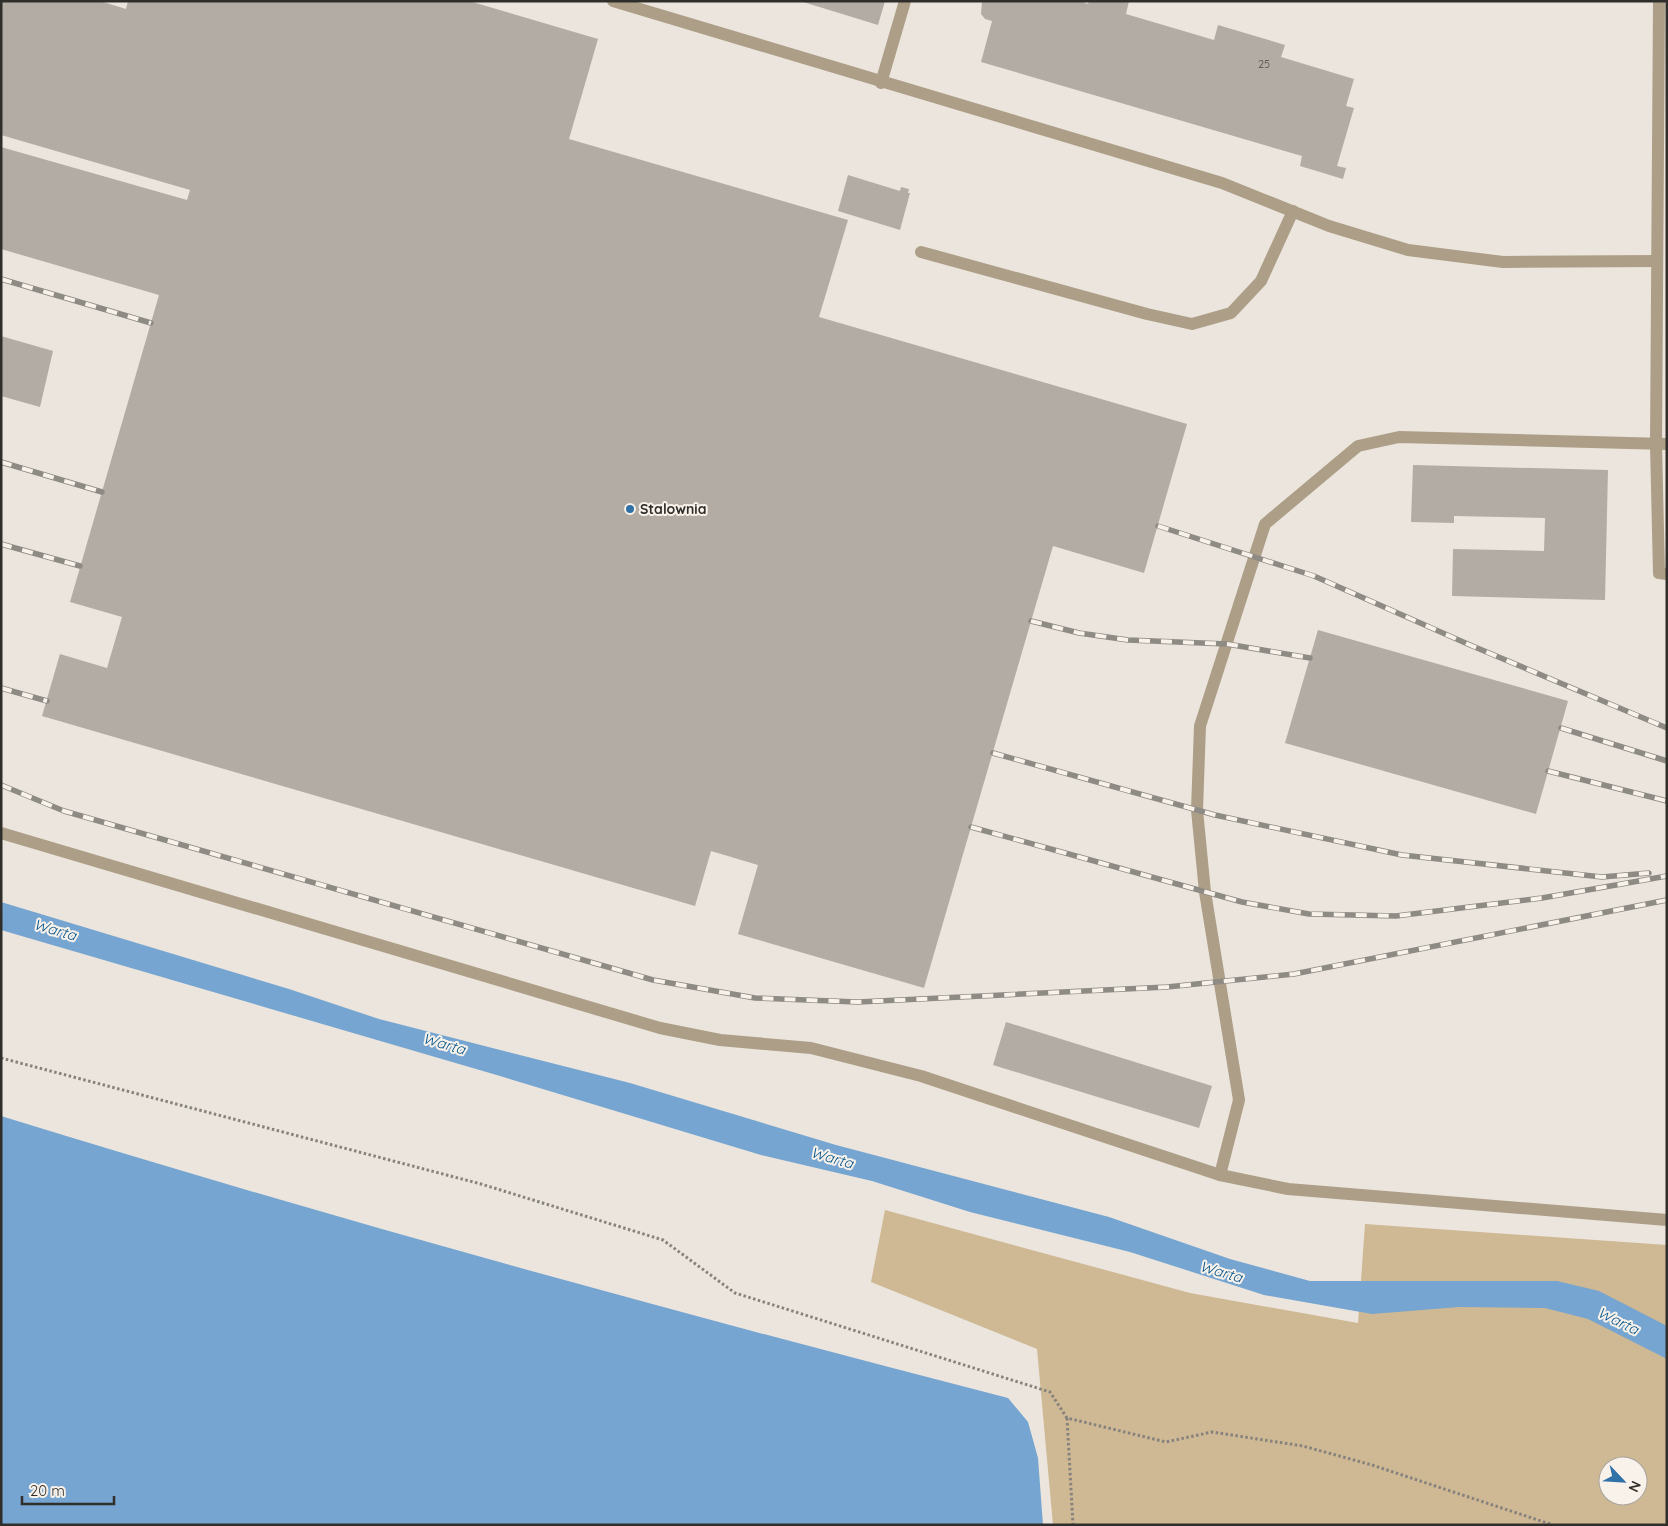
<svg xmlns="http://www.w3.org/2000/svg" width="1668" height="1526" font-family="Quicksand,sans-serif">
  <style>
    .green { fill: #cfb894; fill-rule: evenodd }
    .water { fill: #75a5d0 }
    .building { fill: #b2aca4 }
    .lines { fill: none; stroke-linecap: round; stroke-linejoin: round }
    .path { stroke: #86827d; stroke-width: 3; stroke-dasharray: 2.5 2.5; stroke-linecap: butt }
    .lane { stroke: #ad9e87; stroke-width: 12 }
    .rail-casing { stroke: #8e8a84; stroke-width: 5.5 }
    .rail { stroke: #f8f2ea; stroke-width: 4; stroke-dasharray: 11; stroke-linecap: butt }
    .poi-dot { fill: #3071a7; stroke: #f8f2ea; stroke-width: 2 }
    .labels { text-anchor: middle; stroke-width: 4; stroke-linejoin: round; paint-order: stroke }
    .number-label { font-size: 11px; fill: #504e49 }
    .poi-label { font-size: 14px; font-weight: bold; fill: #302e2b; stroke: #f8f2ea; text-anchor: start }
    .water-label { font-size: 15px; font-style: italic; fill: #0a588e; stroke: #f8f2ea }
  </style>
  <rect width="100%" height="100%" fill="#ebe5dd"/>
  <path class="green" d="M885,1210L1190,1293L1358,1323L1365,1224L1667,1245V1525H1053L1037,1349L871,1282ZM1608,1466H1638V1496H1608Z"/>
  <g class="water">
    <path d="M1,902L289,989L379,1019L630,1083L836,1145L1109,1217L1230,1259L1310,1281H1557L1599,1291L1667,1326V1359L1588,1319L1545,1308L1459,1307L1372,1314L1264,1295L1130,1252L970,1212L872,1181L761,1155L500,1076L1,930Z"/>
    <path d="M1,1116C334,1219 670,1311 1008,1398L1028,1422L1038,1458L1043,1525H1Z"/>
  </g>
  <g class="building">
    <path d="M1,1H100L126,9L128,1H469L598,39L569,139L848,220L819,317L1187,424L1144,573L1053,546L924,988L738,934L758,865L711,851L695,906L42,716L60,654L107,668L122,617L70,602L159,295L1,249V147L187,200L190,190L1,135Z"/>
    <path d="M800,1H885L878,25Z"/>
    <path d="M982,1H1080L1088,4L1089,1H1129L1126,14L1214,40L1218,25L1285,45L1281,57L1354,79L1346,106L1354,108L1337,166L1346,168L1343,179L1300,166L1302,156L981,62L992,21L985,19L981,14Z"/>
    <path d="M848,175L900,191L901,187L909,189L908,193H910L900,230L838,211Z"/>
    <path d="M1,336L53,351L40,407L1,396Z"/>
    <path d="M1413,465L1608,470L1605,600L1452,596L1453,549L1544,551L1545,518L1454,516V523L1411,522Z"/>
    <path d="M1318,630L1568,701L1536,814L1285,743Z"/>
    <path d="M1006,1022L1212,1086L1199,1128L993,1065Z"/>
  </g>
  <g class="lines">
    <g class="path">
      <path d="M1,1058L481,1184L663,1240L735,1293L1050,1392L1067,1418L1166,1442L1212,1432L1303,1446L1372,1465L1553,1525"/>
      <path d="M1067,1418L1073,1525"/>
    </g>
    <g class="lane">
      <path d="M613,1L1222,183L1329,226L1408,250L1503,262L1657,261"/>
      <path d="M1659,1L1656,444L1659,573L1667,574"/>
      <path d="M881,83L905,1"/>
      <path d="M921,252L1147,314L1192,324L1231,313L1261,281L1293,211"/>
      <path d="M1,833L660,1028L720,1040L811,1048L921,1076L1220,1175L1288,1189L1667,1220"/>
      <path d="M1220,1175L1239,1100L1205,892L1197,810L1200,726L1265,524L1358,446L1399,437L1667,444"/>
    </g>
    <defs>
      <g id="rail">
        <path d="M1,279L151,323"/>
        <path d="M1,462L102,492"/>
        <path d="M1158,526L1314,576L1470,645L1667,728"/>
        <path d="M1,544L80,566"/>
        <path d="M1031,621L1079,633L1128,640L1227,644L1310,658"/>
        <path d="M1,688L47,701"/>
        <path d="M1561,728L1667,761"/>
        <path d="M993,753L1215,815L1402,855L1602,877L1649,873"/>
        <path d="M1548,771L1667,801"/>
        <path d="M1,785L64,811L653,980L755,998L858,1002L1167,987L1294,974L1667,900"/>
        <path d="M971,827L1242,902L1309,914L1396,916L1542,898L1667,876"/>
      </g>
    </defs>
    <use href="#rail" class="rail-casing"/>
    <use href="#rail" class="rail"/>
  </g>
  <circle class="poi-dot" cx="630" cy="509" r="5"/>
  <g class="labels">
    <g class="number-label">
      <text x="1264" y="68">25</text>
    </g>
    <g class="poi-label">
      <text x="640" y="514">Stalownia</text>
    </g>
    <g class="water-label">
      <text transform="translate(55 930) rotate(16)" y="5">Warta</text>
      <text transform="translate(444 1044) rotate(16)" y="5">Warta</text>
      <text transform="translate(832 1158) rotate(16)" y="5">Warta</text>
      <text transform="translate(1221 1272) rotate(16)" y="5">Warta</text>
      <text transform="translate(1618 1321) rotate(26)" y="5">Warta</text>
    </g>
  </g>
  <rect width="1668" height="1526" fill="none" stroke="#302e2b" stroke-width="5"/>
  <g transform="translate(1623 1481) rotate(115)"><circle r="24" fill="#f8f2ea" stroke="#a8a49e"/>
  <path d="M0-4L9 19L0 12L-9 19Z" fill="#3071a7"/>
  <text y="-8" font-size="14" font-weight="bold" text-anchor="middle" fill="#302e2b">N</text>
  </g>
  <path d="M22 1496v8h92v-8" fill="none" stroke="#302e2b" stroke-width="2.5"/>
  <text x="30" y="1496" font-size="15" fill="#302e2b" stroke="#f8f2ea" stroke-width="4" paint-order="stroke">20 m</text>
</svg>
